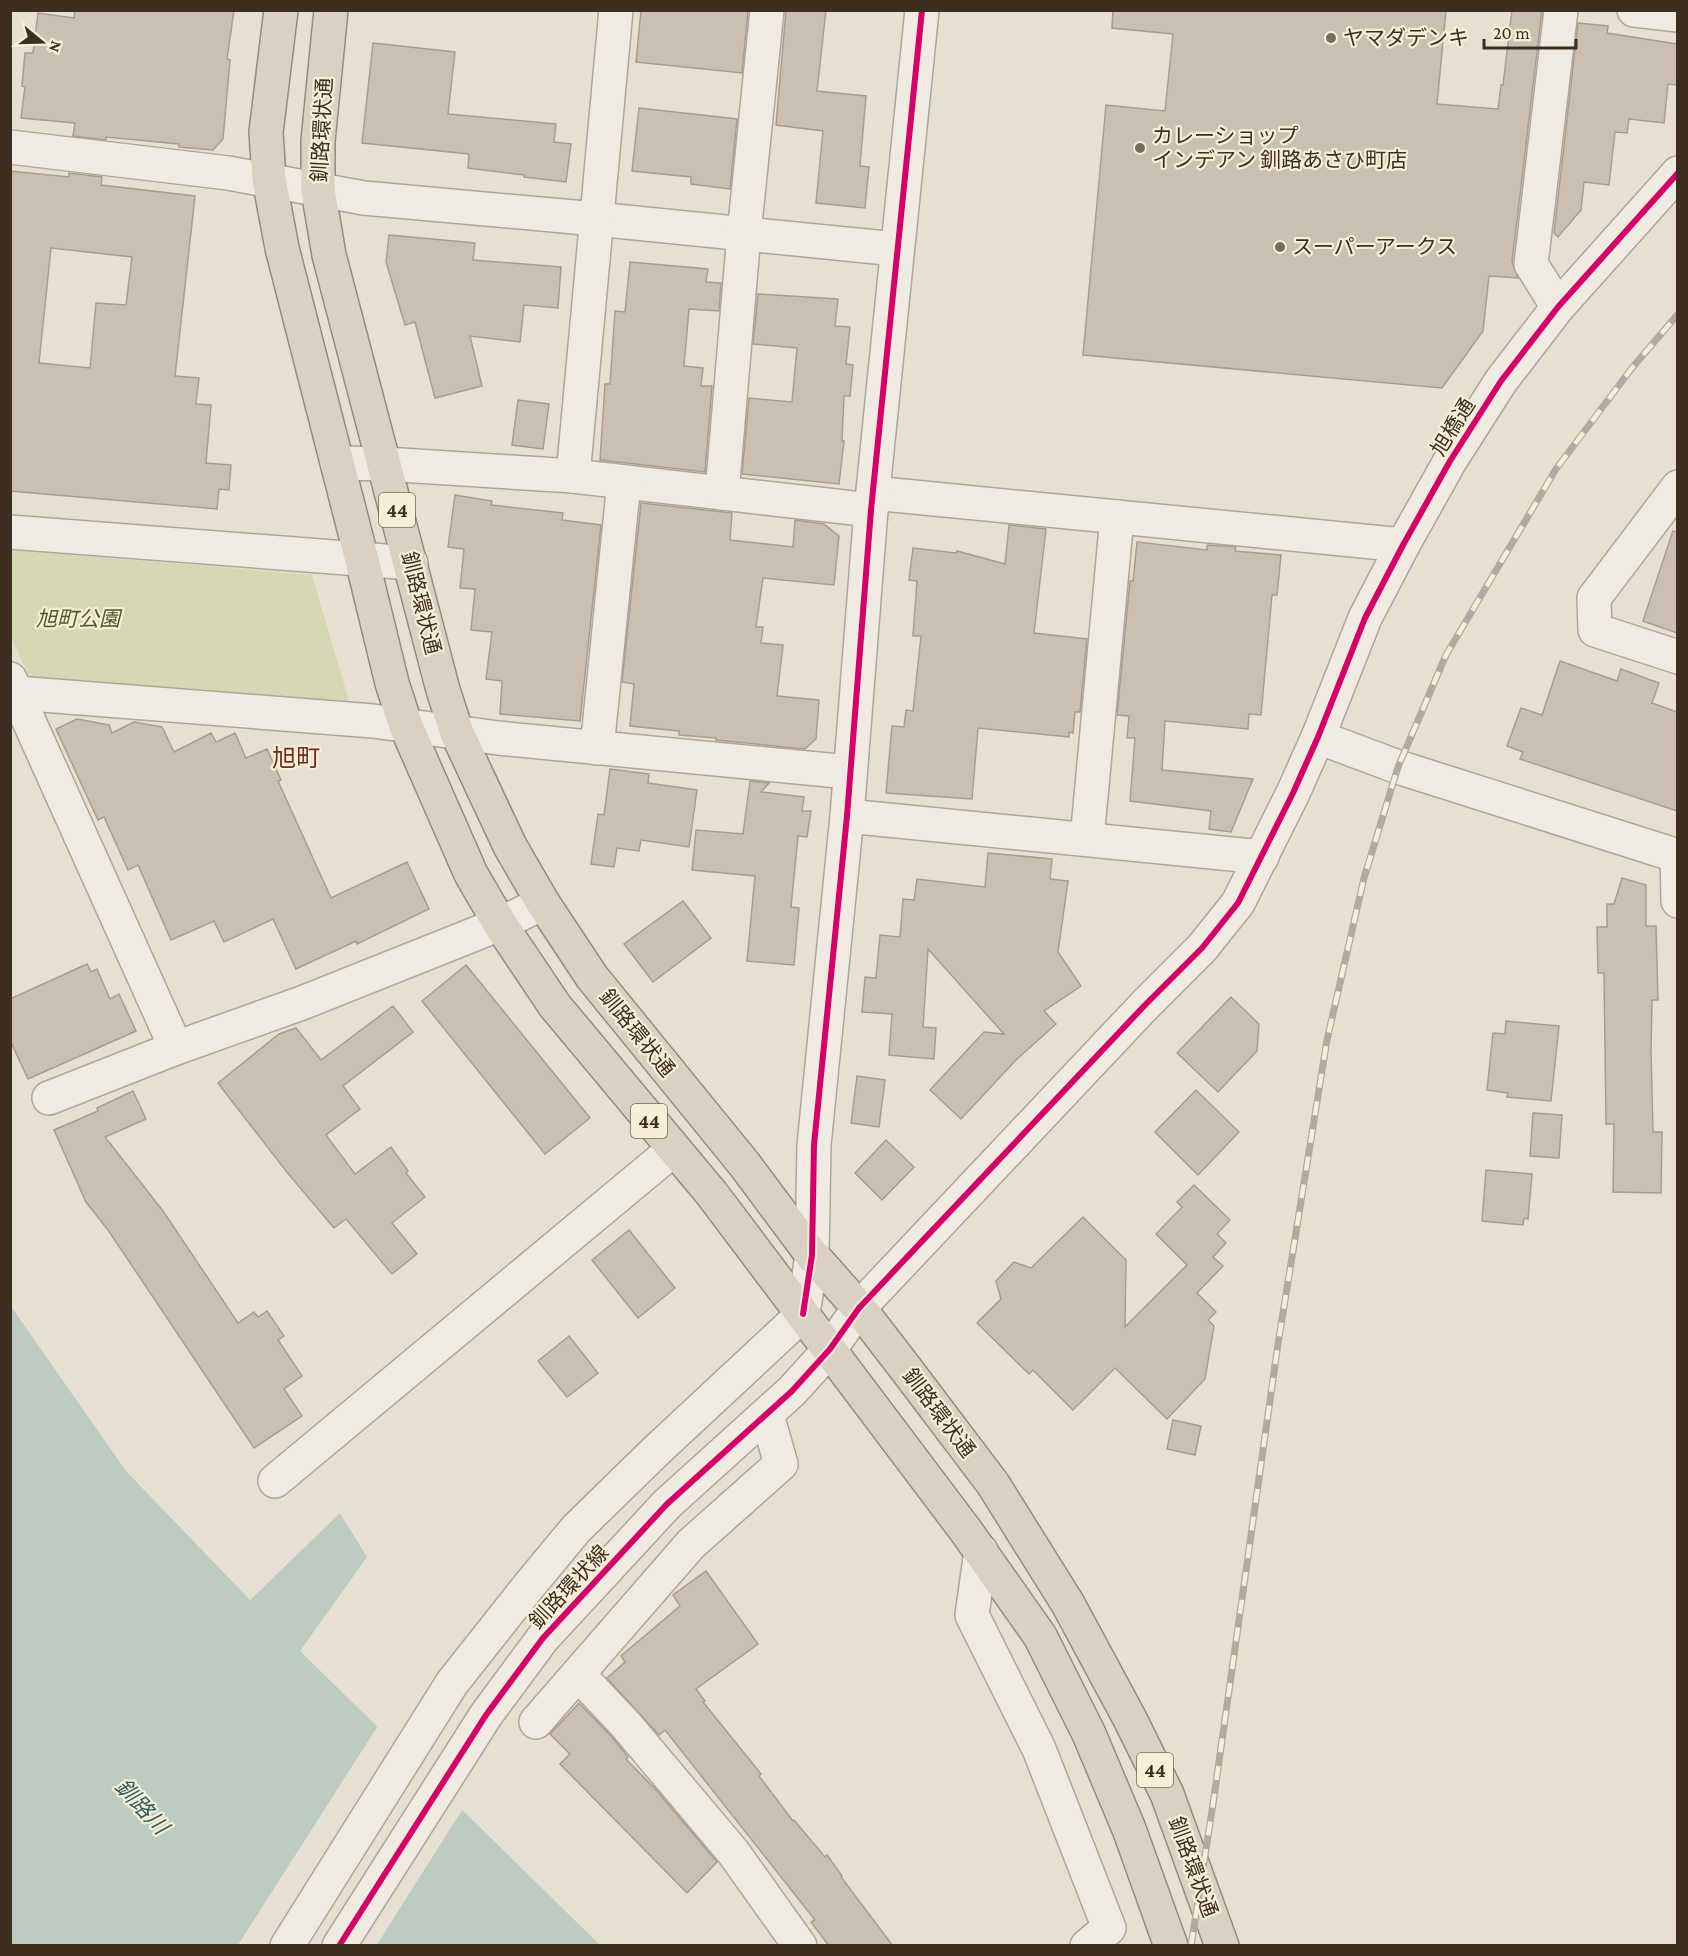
<svg xmlns="http://www.w3.org/2000/svg" width="1688" height="1956" font-family="'Crimson Pro','Noto Sans JP',serif">
  <style>
    .green { fill: #d6d7b3 }
    .water { fill: #bcccc2 }
    .pier { fill: #e7e0d1 }
    .building { fill: #cbbfb2; stroke: #a89c90; stroke-width: 1.5; fill-rule: evenodd }
    .lines { fill: none; stroke-linecap: round; stroke-linejoin: round }
    .minor-casing { stroke: #ada599; stroke-width: 36 }
    .highway-casing { stroke: #928b80; stroke-width: 36 }
    .minor { stroke: #efebe3; stroke-width: 33 }
    .highway { stroke: #dad1c2; stroke-width: 33 }
    .rail-casing { stroke: #afaaa2; stroke-width: 7 }
    .rail { stroke: #f7eed8; stroke-width: 4.5; stroke-dasharray: 14; stroke-linecap: butt }
    .cycleway-casing { stroke: #f7eed8; stroke-width: 10 }
    .cycleway { stroke: #d6006c; stroke-width: 6 }
    .poi-dot { fill: #786c5e; stroke: #f7eed8; stroke-width: 2 }
    .labels { text-anchor: middle; stroke-width: 4.5; stroke-linejoin: round; paint-order: stroke }
    .shield { fill: #f7eed8; stroke: #756857; stroke-width: 1.5 }
    .shield-label { font-size: 20px; font-weight: bold; fill: #3d2e20 }
    .poi-label { font-size: 21px; fill: #3d2e20; stroke: #f7eed8; text-anchor: start }
    .street-label { font-size: 21px; fill: #3d2e20; stroke: #f7eed8 }
    .park-label { font-size: 21px; font-style: italic; fill: #4d5a26; stroke: #f7eed8 }
    .water-label { font-size: 22px; font-style: italic; fill: #2f5d5a; stroke: #f7eed8 }
    .quarter-label { font-size: 24px; fill: #6b2e1e; stroke: #f7eed8 }
  </style>
  <rect width="100%" height="100%" fill="#e7e0d1"/>
  <path class="green" d="M10,550L312,575L349,701L30,678L11,637Z"/>
  <path class="water" d="M10,1305L126,1471L250,1600L340,1513L367,1557L300,1651L600,1945H11Z"/>
  <path class="pier" d="M379,1724L464,1807L376,1946L238,1945Z"/>
  <g class="building">
    <path d="M75,10H234L227,59L230,60L223,139L213,150L179,147V144L106,137V140L73,136L75,123L21,118L25,87L22,86L25,53H33L38,13L74,18Z"/>
    <path d="M641,10H748L742,73L636,62Z"/>
    <path d="M786,10H826L817,91L866,96L860,166L869,167L865,208L816,203L823,131L776,125Z"/>
    <path d="M1113,10H1446L1437,104L1498,109L1501,85H1503L1512,10H1542L1512,262L1518,278L1489,276L1483,331L1442,388L1083,355L1106,105L1165,111L1173,34L1112,28Z"/>
    <path d="M1578,23L1608,26L1607,33L1677,44V85L1668,84L1664,123L1629,119L1627,133L1615,132L1609,185L1584,182L1581,210L1558,237L1554,233Z"/>
    <path d="M373,43L455,52L448,114L556,124L554,142L571,144L566,182L524,177V175L468,168L469,154L362,143Z"/>
    <path d="M639,108L737,119L730,189L691,184V177L632,171Z"/>
    <path d="M10,171L69,177V173L102,177L101,185L195,196L175,376L199,378L196,404L211,405L206,463L231,465L229,490L219,489L217,509L10,491ZM51,248L132,257L126,305L96,303L90,368L39,363Z"/>
    <path d="M389,235L475,243L473,260L561,267L558,308L524,305L520,342L470,336L482,386L435,398L415,322L405,325L386,262Z"/>
    <path d="M630,262L708,269L706,282L721,283L719,311L689,309L684,366L703,368L701,386H712L705,472L600,460L605,384H610L615,311L625,312Z"/>
    <path d="M758,294L838,299L835,326L850,327L846,364L853,365L850,396H844L842,441H844L839,484L742,474L749,398L792,402L797,348L753,344Z"/>
    <path d="M518,400L549,404L543,449L512,445Z"/>
    <path d="M455,495L492,501L491,505L563,513L562,520L601,525L580,721L500,714L502,681L486,679L492,632L471,630L475,589L460,588L464,549L448,547Z"/>
    <path d="M641,503L732,513L730,540L793,547L795,520L824,524L839,536L834,585L763,578L756,627H763L761,643L783,645L777,696L819,700L816,739L805,749L716,740V738L679,735V731L630,726L634,684L622,682Z"/>
    <path d="M1009,525L1046,529L1034,633L1087,639L1080,712H1075L1073,733L1069,732V737L978,728L972,799L886,793L892,726L904,727L906,710L913,711L921,636H913L917,581L909,580L913,548L956,553L957,551L1005,564Z"/>
    <path d="M1673,531L1677,532V633L1643,621Z"/>
    <path d="M1137,542L1207,550V545L1236,547L1235,551L1281,555L1277,595H1272L1261,715L1249,714L1248,729L1165,721L1162,770L1253,779L1231,832L1209,829L1211,811L1130,801L1135,738H1127L1129,716L1117,715L1130,581H1133Z"/>
    <path d="M1560,661L1617,681L1621,669L1659,683L1652,703L1677,712V811L1520,759L1523,752L1507,746L1521,708L1542,715Z"/>
    <path d="M77,719L109,725L112,733L134,722L162,727L174,752L211,733L216,742L235,733L246,758L267,749L281,780L278,781L331,898L407,862L429,909L357,944L356,941L296,969L273,919L224,942L214,921L171,940L138,865L128,870L104,817L98,820L56,729Z"/>
    <path d="M610,769L649,774L648,783L697,790L689,847L641,840L639,851L617,848L614,867L591,864L598,814L604,815Z"/>
    <path d="M750,781L769,783L761,792L804,797L802,811H811L807,837L798,836L791,907L799,908L794,965L747,961L755,876L692,870L696,830L743,834Z"/>
    <path d="M988,853L1052,859L1050,879L1068,881L1058,952L1081,986L1044,1011L1056,1024L1016,1060L961,1119L930,1090L984,1032L1004,1034L928,949L923,1027L936,1028L934,1059L889,1055L892,1014L862,1012L865,977L876,978L880,935L900,937L903,899L914,900L917,879L985,887Z"/>
    <path d="M1622,878L1646,885V926H1656L1658,1000H1652L1651,1050L1653,1132H1662L1661,1193L1613,1192L1614,1124H1606L1604,973H1598L1597,927H1607V904H1614Z"/>
    <path d="M683,901L711,938L653,982L624,944Z"/>
    <path d="M87,964L91,972L97,969L110,999L119,994L136,1031L28,1079L10,1040V999Z"/>
    <path d="M466,965L590,1118L545,1154L422,1001Z"/>
    <path d="M1231,997L1259,1024L1257,1051L1218,1092L1177,1053Z"/>
    <path d="M393,1006L413,1032L343,1086L360,1109L326,1135L355,1174L391,1147L408,1171L406,1173L425,1197L392,1223L417,1254L392,1274L346,1219L334,1228L286,1171L218,1083L279,1034L296,1028L321,1060Z"/>
    <path d="M1506,1021L1559,1026L1551,1101L1507,1097L1508,1093L1487,1090L1493,1033L1505,1034Z"/>
    <path d="M857,1076L885,1080L879,1127L851,1123Z"/>
    <path d="M1196,1090L1239,1132L1198,1175L1155,1132Z"/>
    <path d="M133,1091L146,1119L105,1137L163,1211L238,1323L254,1312L258,1317L267,1311L284,1336L278,1340L302,1376L284,1389L302,1416L254,1448L108,1230L86,1202L54,1130L98,1111L97,1108Z"/>
    <path d="M1533,1113L1562,1115L1559,1158L1530,1156Z"/>
    <path d="M886,1140L914,1167L882,1200L855,1173Z"/>
    <path d="M1486,1170L1532,1174L1528,1219L1524,1218L1523,1225L1482,1221Z"/>
    <path d="M1194,1185L1230,1220L1217,1234L1226,1243L1213,1257L1223,1266L1197,1293L1216,1312L1208,1320L1214,1326L1205,1379L1167,1419L1115,1368L1073,1410L1033,1370L1029,1374L977,1323L1001,1299L996,1281L1014,1262L1031,1268L1083,1217L1126,1260L1125,1327L1187,1265L1156,1234L1182,1207L1177,1202Z"/>
    <path d="M629,1230L675,1288L638,1318L592,1260Z"/>
    <path d="M569,1336L598,1373L567,1397L538,1361Z"/>
    <path d="M1173,1420L1201,1426L1195,1455L1167,1449Z"/>
    <path d="M706,1571L758,1644L696,1689L705,1701L703,1702L761,1774L759,1776L793,1821L794,1820L825,1857L827,1855L842,1876L841,1877L893,1946H829L811,1922L815,1920L665,1730L659,1735L607,1678L625,1662L621,1656L680,1606L673,1595Z"/>
    <path d="M579,1703L612,1737L628,1757L626,1759L657,1791L717,1862L687,1893L560,1764L570,1754L550,1734Z"/>
  </g>
  <g class="lines">
    <defs>
      <g id="minor">
        <path d="M1634,10L1678,15"/>
        <path d="M10,147L228,173L364,198L596,219L896,249"/>
        <path d="M1558,307L1531,264L1561,10"/>
        <path d="M337,463L385,464L573,476L871,510"/>
        <path d="M573,476L616,10"/>
        <path d="M1678,487L1594,598L1595,630L1678,657"/>
        <path d="M722,493L744,234L767,10"/>
        <path d="M873,493L1403,545"/>
        <path d="M10,532L411,563"/>
        <path d="M10,679L176,1048L302,1003L500,924L543,903"/>
        <path d="M17,693L373,721L498,738L849,772"/>
        <path d="M1318,737L1398,767L1678,856"/>
        <path d="M597,748L624,482"/>
        <path d="M847,816L1262,857"/>
        <path d="M1087,839L1117,517"/>
        <path d="M1677,856L1678,901"/>
        <path d="M49,1098L176,1048"/>
        <path d="M803,1314L812,1255L814,1145L847,816L871,510L922,10"/>
        <path d="M275,1481L673,1150"/>
        <path d="M981,1551L972,1615L1039,1749L1109,1928L1087,1946"/>
        <path d="M578,1674L626,1725L733,1852L800,1946"/>
        <path d="M536,1722L691,1544L781,1464L767,1415"/>
        <path d="M287,1946L452,1683L528,1587L576,1529L657,1450L803,1314"/>
        <path d="M339,1946L486,1715L543,1638L667,1504L792,1391L830,1349L859,1308L1145,1005L1202,948L1238,903L1293,793L1318,737L1365,618L1403,545L1450,461L1501,381L1558,307L1678,173"/>
      </g>
      <g id="highway">
        <path d="M281,10L266,132L269,179L282,248L362,560L392,683L406,726L471,874L500,924L555,1006L712,1194L966,1531L1040,1636L1089,1734L1129,1829L1171,1946"/>
        <path d="M331,10L318,141V190L329,255L443,690L457,733L510,846L543,903L592,977L745,1165L812,1255L859,1308L906,1369L993,1484L1068,1604L1130,1719L1167,1794L1222,1946"/>
      </g>
    </defs>
    <use href="#minor" class="minor-casing"/>
    <use href="#highway" class="highway-casing"/>
    <use href="#minor" class="minor"/>
    <use href="#highway" class="highway"/>
    <defs>
      <path id="rail" d="M1191,1946L1213,1804L1278,1344L1327,1040L1364,878L1398,767L1446,655L1556,469L1632,368L1678,314"/>
    </defs>
    <use href="#rail" class="rail-casing"/>
    <use href="#rail" class="rail"/>
    <defs>
      <g id="cycleway">
        <path d="M803,1314L812,1255L814,1145L847,816L871,510L922,10"/>
        <path d="M339,1946L486,1715L543,1638L667,1504L792,1391L830,1349L859,1308L1145,1005L1202,948L1238,903L1293,793L1318,737L1365,618L1403,545L1450,461L1501,381L1558,307L1678,173"/>
      </g>
    </defs>
    <use href="#cycleway" class="cycleway-casing"/>
    <use href="#cycleway" class="cycleway"/>
  </g>
  <g class="poi-dot">
    <circle cx="1331" cy="38" r="6"/>
    <circle cx="1140" cy="148" r="6"/>
    <circle cx="1280" cy="247" r="6"/>
  </g>
  <g class="labels">
    <g class="shield">
      <rect x="379" y="493" width="36" height="34" rx="4.5"/>
      <rect x="631" y="1104" width="36" height="34" rx="4.5"/>
      <rect x="1137" y="1753" width="36" height="34" rx="4.5"/>
    </g>
    <g class="shield-label">
      <text x="397" y="517">44</text>
      <text x="649" y="1128">44</text>
      <text x="1155" y="1777">44</text>
    </g>
    <g class="poi-label">
      <text x="1343" y="45">ヤマダデンキ</text>
      <text x="1152" y="143">カレーショップ<tspan x="1152" dy="24">インデアン 釧路あさひ町店</tspan></text>
      <text x="1292" y="254">スーパーアークス</text>
    </g>
    <g class="street-label">
      <text transform="translate(322 130) rotate(-87)" y="7">釧路環状通</text>
      <text transform="translate(1453 427) rotate(-58)" y="7">旭橋通</text>
      <text transform="translate(421 603) rotate(76)" y="7">釧路環状通</text>
      <text transform="translate(637 1033) rotate(51)" y="7">釧路環状通</text>
      <text transform="translate(939 1413) rotate(53)" y="7">釧路環状通</text>
      <text transform="translate(569 1587) rotate(-47)" y="7">釧路環状線</text>
      <text transform="translate(1193 1867) rotate(70)" y="7">釧路環状通</text>
    </g>
    <g class="park-label">
      <text x="78" y="626">旭町公園</text>
    </g>
    <g class="water-label">
      <text transform="translate(142 1806) rotate(47)" y="8">釧路川</text>
    </g>
    <g class="quarter-label">
      <text x="296" y="766">旭町</text>
    </g>
  </g>
  <rect width="1688" height="1956" fill="none" stroke="#3d2e20" stroke-width="24"/>
  <g transform="translate(42 42) rotate(109)" stroke="#f7eed8" stroke-width="4.5" paint-order="stroke">
  <path d="M0-4.5L10 22L0 15L-10 22Z" fill="#3d2e20"/>
  <text y="-9" font-size="16" font-weight="bold" text-anchor="middle" fill="#3d2e20">N</text>
  </g>
  <path d="M1484 39v9h92v-9" fill="none" stroke="#3d2e20" stroke-width="3"/>
  <text x="1493" y="39" font-size="18" fill="#3d2e20" stroke="#f7eed8" stroke-width="4.5" paint-order="stroke">20 m</text>
</svg>
